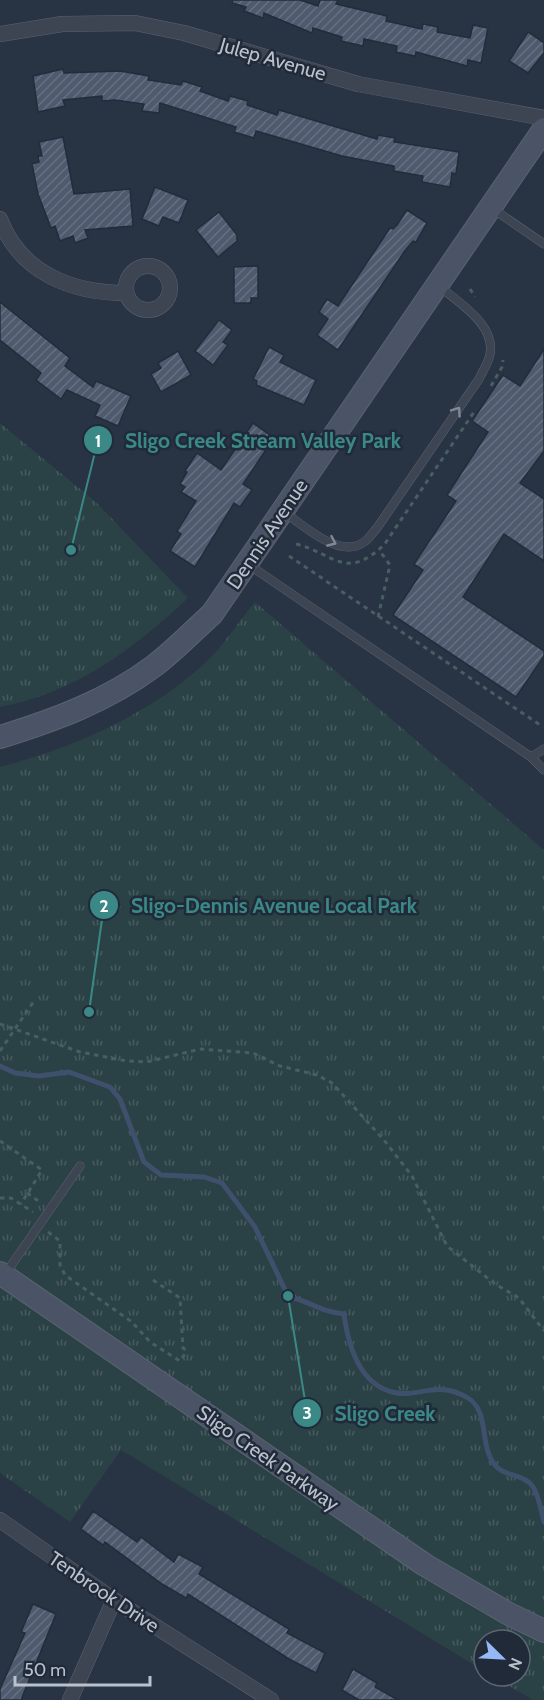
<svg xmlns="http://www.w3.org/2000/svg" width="544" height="1700" font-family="Cabin,sans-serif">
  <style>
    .park { fill: url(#park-tufts) }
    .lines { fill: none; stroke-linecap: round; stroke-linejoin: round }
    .stream { stroke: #3f506c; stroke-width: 5 }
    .building { fill: url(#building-hatch); stroke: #232c3b; stroke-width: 1.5 }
    .lane-casing { stroke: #5b6371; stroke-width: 9 }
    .street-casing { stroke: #5b6371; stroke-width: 16 }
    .secondary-casing { stroke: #5b6371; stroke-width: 24 }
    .path { stroke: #495e61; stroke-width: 3; stroke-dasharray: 4.5 4.5; stroke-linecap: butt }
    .lane { stroke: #3d4553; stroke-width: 8 }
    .street { stroke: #3d4553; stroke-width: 15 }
    .secondary { stroke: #4b5466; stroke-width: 22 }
    .oneway { stroke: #828996 }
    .labels { text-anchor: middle; stroke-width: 5; stroke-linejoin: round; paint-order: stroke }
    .street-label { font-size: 20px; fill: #bac1cd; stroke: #212a39 }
    .leader { fill: none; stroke: #3a8986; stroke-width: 2 }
    .callout-dot { fill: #3a8986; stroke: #212a39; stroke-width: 2 }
    .mark-label { font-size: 18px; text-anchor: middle; font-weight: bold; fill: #fff }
    .callout-label { font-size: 21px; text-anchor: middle; font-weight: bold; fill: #3a8986; stroke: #212a39; stroke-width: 5; stroke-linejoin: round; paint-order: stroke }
  </style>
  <defs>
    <pattern id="park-tufts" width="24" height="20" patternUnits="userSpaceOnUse" patternTransform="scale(1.5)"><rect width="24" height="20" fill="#2a4145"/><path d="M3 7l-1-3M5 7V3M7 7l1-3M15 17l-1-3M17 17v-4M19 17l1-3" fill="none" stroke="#475b5f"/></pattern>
    <pattern id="building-hatch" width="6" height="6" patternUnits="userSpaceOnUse" patternTransform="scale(1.5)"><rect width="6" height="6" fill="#4e5a6d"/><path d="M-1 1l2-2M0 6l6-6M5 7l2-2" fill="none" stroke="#657081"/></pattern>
  </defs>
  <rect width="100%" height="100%" fill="#283344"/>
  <g class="park">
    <path d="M0,423L96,502L188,598C134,649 75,693 0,707Z"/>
    <path d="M255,602L544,850V1700H533L492,1676H520V1640H484V1671L121,1450L70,1522L0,1473V767C75,747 149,715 206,662C224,645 239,621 255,602Z"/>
  </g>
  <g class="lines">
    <path class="stream" d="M0,1066L15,1073L39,1076L69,1072L110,1087L120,1099L144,1162L161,1175L204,1177L222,1183L255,1227L288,1296C311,1302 321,1312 344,1314C348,1344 358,1383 392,1392C417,1399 438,1379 468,1398C490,1412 479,1444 494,1464C503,1477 524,1473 533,1487C539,1496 541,1511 544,1522"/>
  </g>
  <g class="building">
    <path d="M233,0H300L318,6L320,0H338L336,4L387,16L386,21L422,29L423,24L438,27L437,32L470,38L473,25L488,28L481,63L468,60L467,66L416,52L415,56L396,52L397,46L364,39L363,46L341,41L342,37L313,28L312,33L264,13L263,18L244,11L246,7L232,3Z"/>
    <path d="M528,32L544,43V53L528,73L509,61Z"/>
    <path d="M63,69L64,73L120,71L149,76L148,80L181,85L183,81L202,87L200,91L228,101L230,96L248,101L247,105L277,115L279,110L377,139L378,135L395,138L394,142L459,152L456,174L452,173L450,187L422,182L423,176L394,171V166L342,156L256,131L254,138L234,132L236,127L160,103L159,113L142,111L144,104L115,100L102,101V96L63,100L65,106L38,112L33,76Z"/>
    <path d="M63,137L74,194L130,189L133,226L85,230L88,238L75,243L73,236L60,241L55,226L51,228L38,194L32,164L39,162L38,156H42L39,142Z"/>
    <path d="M155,187L188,200L179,223L163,217L159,226L142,219Z"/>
    <path d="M407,210L427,223L416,242L413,241L404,252L338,350L317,335L328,319L319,312L327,299L338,306L390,228L393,229L397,225Z"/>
    <path d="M219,212L237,235V241L218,257L196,230Z"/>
    <path d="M258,266V298H251V303H234V267Z"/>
    <path d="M0,302L70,358L65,366L93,387L96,381L131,396L118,426L95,416L100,405L67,390L61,399L36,380L41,373L0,340Z"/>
    <path d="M219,320L232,330L223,342L228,345L213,365L195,351Z"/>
    <path d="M269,347L284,355L280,362L316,380L304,405L256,385L257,381L253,379Z"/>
    <path d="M544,349V451L520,483L544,499V561L504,534L463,597L544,651V656L516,697L393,615L423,570L414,564L456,501L447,495L488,432L472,421L503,375L520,386Z"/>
    <path d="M178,351L191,375L161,392L151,374L161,368L158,363Z"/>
    <path d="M253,423L274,438L243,484L252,490L240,507L234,503L195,567L170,551L181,534L177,531L196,501L181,492L185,487L180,484L187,472L185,471L197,453L221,470Z"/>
    <path d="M93,1511L137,1542L141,1537L174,1562L178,1554L203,1567L199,1574L289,1629L287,1633L325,1653L316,1673L289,1659L188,1594L186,1598L162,1584L105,1542L103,1545L81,1529Z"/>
    <path d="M33,1604L56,1614L21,1700H0V1689L25,1633L21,1632Z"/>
    <path d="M353,1669L377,1683L375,1687L398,1700H359L342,1690Z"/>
  </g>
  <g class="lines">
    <defs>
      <g id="lane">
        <path d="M493,209L544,244"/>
        <path d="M284,512C303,525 340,560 364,542C369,539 373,532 377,528L479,379C482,372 489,362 490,354C496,324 457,302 438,285"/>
        <path d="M249,565L531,757"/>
        <path d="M544,749L531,757L544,770"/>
        <path d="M6,1273L80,1166"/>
      </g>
      <g id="street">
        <path d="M0,34L62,24L135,23L184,33L358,84L544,118"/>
        <path d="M0,219C20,273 72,293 126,293"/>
        <circle cx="148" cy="288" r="22"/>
        <path d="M0,1520L114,1600L271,1700"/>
        <path d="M70,1700L114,1600"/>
      </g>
      <g id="secondary">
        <path d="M0,737C55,720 107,701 154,666C174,651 193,631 212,614L544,129"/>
        <path d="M0,1273L425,1565L507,1613L544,1631"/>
      </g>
    </defs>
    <use href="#lane" class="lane-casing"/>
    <use href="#street" class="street-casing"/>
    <use href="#secondary" class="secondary-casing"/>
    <g class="path">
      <path d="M470,289L475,297"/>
      <path d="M491,386L502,367L503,360"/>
      <path d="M296,544C335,554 345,581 384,545L476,409"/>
      <path d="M289,556L543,727"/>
      <path d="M378,617L390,565L379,550"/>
      <path d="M0,1024L80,1052L127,1061L147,1062L200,1049L253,1053L280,1066L317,1075L332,1083L384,1140L412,1176L447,1246L495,1284L519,1298L544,1331"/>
      <path d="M0,1051L34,1001"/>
      <path d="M0,1141L42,1170L21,1204"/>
      <path d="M27,1193L40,1202"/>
      <path d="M0,1198H11L33,1212"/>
      <path d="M48,1232L60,1241V1265L65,1275L132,1322L150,1342L180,1361L187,1351"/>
      <path d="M153,1280L180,1298L183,1348L189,1352"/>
    </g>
    <use href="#lane" class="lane"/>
    <use href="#street" class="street"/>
    <use href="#secondary" class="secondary"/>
  </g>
  <defs><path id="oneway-chevron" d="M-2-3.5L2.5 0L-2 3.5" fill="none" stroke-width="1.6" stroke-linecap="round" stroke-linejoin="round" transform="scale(1.5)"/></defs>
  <g class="oneway">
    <use href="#oneway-chevron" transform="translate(457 411) rotate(-55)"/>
    <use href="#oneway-chevron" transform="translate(332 542) rotate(24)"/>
  </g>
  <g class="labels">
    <g class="street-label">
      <text transform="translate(273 59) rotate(16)" y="7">Julep Avenue</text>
      <text transform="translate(267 534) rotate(-56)" y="7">Dennis Avenue</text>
      <text transform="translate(268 1458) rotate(35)" y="7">Sligo Creek Parkway</text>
      <text transform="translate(104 1592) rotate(34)" y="7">Tenbrook Drive</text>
    </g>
  </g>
  <path class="leader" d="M71 550L98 440M89 1012L104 905M288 1296L307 1413"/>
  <g class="callout-dot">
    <circle cx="71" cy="550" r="6"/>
    <circle cx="89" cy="1012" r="6"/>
    <circle cx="288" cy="1296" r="6"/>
    <circle cx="98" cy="440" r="15"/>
    <circle cx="104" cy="905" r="15"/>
    <circle cx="307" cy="1413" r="15"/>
  </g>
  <g class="mark-label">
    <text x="98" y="447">1</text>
    <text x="104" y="912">2</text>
    <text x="307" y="1419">3</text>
  </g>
  <g class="callout-label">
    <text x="263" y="448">Sligo Creek Stream Valley Park</text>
    <text x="274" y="913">Sligo-Dennis Avenue Local Park</text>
    <text x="385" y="1421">Sligo Creek</text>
  </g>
  <g transform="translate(502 1658) rotate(114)"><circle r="28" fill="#212a39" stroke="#5e6674" stroke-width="1.5"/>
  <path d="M0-4.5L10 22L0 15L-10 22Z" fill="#95b8f7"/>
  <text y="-9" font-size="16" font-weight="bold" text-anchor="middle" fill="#bac1cd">N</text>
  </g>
  <path d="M15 1676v9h135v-9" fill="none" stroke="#bac1cd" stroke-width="3"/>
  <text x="24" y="1676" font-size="18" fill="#bac1cd" stroke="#212a39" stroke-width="4.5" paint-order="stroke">50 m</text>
</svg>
